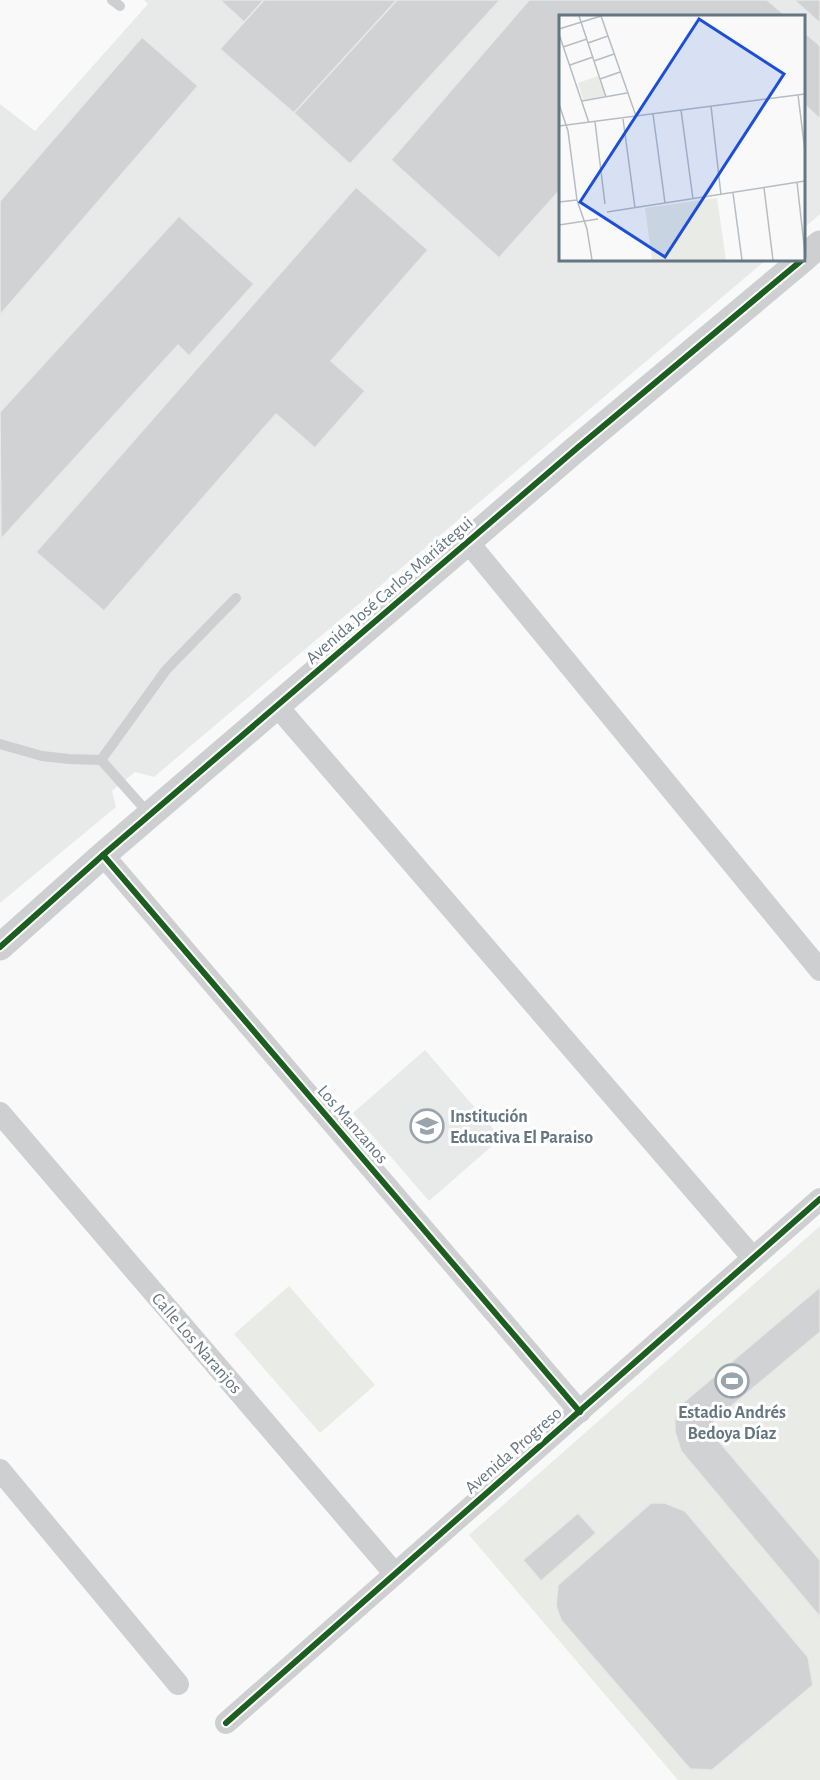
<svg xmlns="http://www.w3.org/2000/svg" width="820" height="1780" font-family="'Alegreya Sans',sans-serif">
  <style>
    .built { fill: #e8e9e9 }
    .green { fill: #e8ebe6 }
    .building { fill: #d0d2d3; stroke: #e8e8e8; stroke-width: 1.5 }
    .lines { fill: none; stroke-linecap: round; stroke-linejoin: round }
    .service { stroke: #cecfd0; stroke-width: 10 }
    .minor { stroke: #cecfd0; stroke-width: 22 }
    .tertiary { stroke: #cecfd0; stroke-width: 27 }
    .cycleway-casing { stroke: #fff; stroke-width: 10 }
    .cycleway { stroke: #1b5e20; stroke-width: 6 }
    .labels { text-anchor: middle; stroke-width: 6; stroke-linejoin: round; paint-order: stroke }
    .street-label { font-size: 18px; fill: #657683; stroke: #fff }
    .poi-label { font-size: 18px; font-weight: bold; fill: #657683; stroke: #fff; text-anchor: start }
    .inset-road { fill: none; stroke: #b5bdc3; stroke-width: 1.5 }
    .view { fill: #1d4ed8; fill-opacity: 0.15; stroke: #1d4ed8; stroke-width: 3 }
    .inset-edge { fill: none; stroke: #657683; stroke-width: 3 }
  </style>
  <rect width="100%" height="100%" fill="#f9f9f9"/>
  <g class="built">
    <path d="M144,0H820V214L804,228V16H560V260H766L154,777L135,772L112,791L116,807L0,903V104L35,131L148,4Z"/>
    <path d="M425,1050L501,1138L429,1201L353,1113Z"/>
  </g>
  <g class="green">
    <path d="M820,1226V1780H678L469,1535Z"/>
    <path d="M289,1286L375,1385L320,1433L234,1334Z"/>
  </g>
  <g class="building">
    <path d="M220,0H264L244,22Z"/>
    <path d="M264,0H397L294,113L220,49Z"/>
    <path d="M397,0H500L350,164L294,113Z"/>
    <path d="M529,0H767L786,16H560V190L499,258L391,160Z"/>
    <path d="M794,0H820V23Z"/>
    <path d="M804,32L820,46V119L804,104Z"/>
    <path d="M142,37L198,86L0,315V201Z"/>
    <path d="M356,187L428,250L331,361L365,391L315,448L276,414L104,611L36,552Z"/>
    <path d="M179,216L254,284L189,356L178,345L1,539L0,412Z"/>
    <path d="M820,1287V1332L715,1420L711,1432L820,1560V1617L681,1451L675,1432V1417L684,1402Z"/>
    <path d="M651,1503H665L685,1511L808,1657L813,1685L712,1770L690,1769L561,1620L556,1606L558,1585Z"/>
    <path d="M578,1513L596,1533L541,1581L523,1560Z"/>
  </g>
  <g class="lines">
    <g class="service">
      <path d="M112,0L120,6"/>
      <path d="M0,744L42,756L69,759L101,760L150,815"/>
      <path d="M101,760L166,670L236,598"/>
    </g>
    <g class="minor">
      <path d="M468,542L820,970"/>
      <path d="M277,706L753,1258"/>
      <path d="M103,855L580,1412"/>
      <path d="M0,1113L395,1574"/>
      <path d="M0,1470L178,1684"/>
      <path d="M226,1723L820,1199"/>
    </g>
    <g class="tertiary">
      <path d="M804,258L820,244"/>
      <path d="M0,947L103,855L576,449L802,260"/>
    </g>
    <defs>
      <g id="cycleway">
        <path d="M103,855L580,1412"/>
        <path d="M0,947L103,855L576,449L802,260"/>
        <path d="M226,1723L820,1199"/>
      </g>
    </defs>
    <use href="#cycleway" class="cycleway-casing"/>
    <use href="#cycleway" class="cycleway"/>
  </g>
  <defs>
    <symbol id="school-ring" viewBox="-11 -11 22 22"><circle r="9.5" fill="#fff" stroke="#99a4ac" stroke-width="1.5"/><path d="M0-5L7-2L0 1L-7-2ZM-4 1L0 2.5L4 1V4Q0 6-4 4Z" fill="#99a4ac"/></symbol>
    <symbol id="stadium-ring" viewBox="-11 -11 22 22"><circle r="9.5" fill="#fff" stroke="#99a4ac" stroke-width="1.5"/><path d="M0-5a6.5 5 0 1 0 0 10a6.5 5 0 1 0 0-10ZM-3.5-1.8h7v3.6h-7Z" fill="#99a4ac"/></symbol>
  </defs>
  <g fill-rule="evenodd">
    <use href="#school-ring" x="408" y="1107" width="38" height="38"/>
    <use href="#stadium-ring" x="713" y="1362" width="38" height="38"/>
  </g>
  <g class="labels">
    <g class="street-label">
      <text transform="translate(389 590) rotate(-41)" y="6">Avenida José Carlos Mariátegui</text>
      <text transform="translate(353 1124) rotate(49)" y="6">Los Manzanos</text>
      <text transform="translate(197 1343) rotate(49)" y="6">Calle Los Naranjos</text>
      <text transform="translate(513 1450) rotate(-41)" y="6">Avenida Progreso</text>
    </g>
    <g class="poi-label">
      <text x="450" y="1122">Institución<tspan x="450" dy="21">Educativa El Paraiso</tspan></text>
      <text x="732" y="1418" text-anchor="middle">Estadio Andrés<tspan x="732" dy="21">Bedoya Díaz</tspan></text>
    </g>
  </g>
  <g transform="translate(559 15)">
    <rect width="246" height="246" fill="#f9f9f9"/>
    <path d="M39,61L46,81L24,85L19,68ZM158,183L167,245H93L86,193Z" fill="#e8ebe6"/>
    <path class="inset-road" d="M20,1L47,82M42,1L77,101M0,14L42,1M0,19L30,108M29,28L49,21M4,32L28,24M35,46L55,39M11,50L34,42M41,64L61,57M239,80L246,136M23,86L68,78M0,89L9,116L18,185L28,214L33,245M152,91L162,180M122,95L134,184M94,99L106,188M64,104L76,193M36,107L46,189M0,111L246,79M238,167L246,239M205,173L214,245M174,178L183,245M0,187L18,185M48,197L246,166M0,210L39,204"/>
    <path class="view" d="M140,4L225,59L106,242L21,187Z"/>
    <rect width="246" height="246" class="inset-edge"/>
  </g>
</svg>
